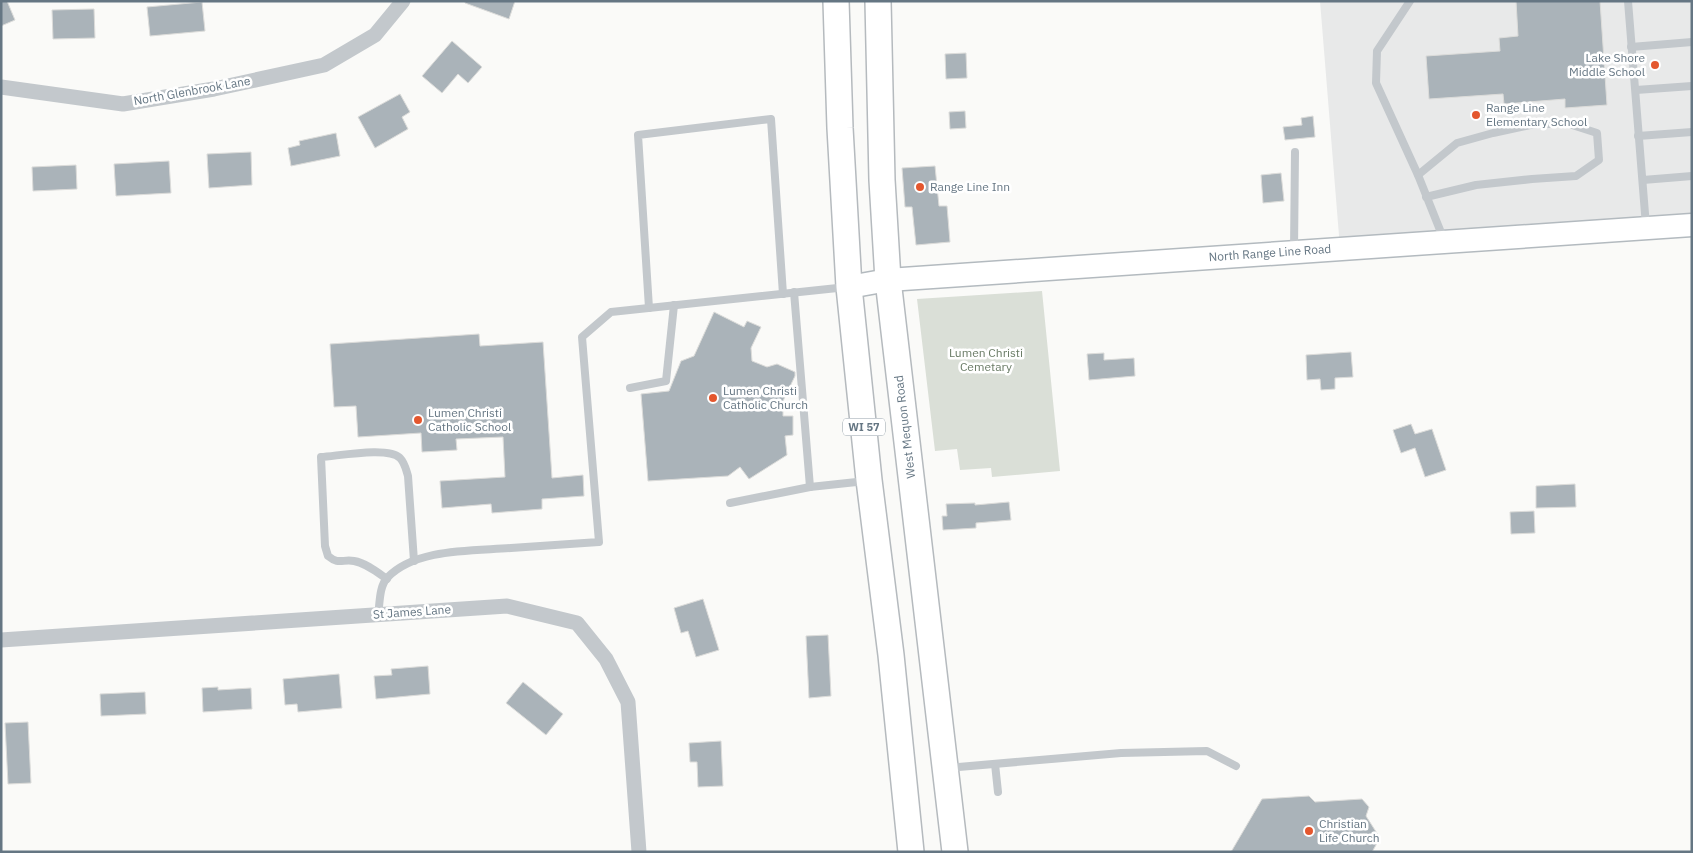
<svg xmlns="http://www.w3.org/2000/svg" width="1693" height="853" font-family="'IBM Plex Sans',sans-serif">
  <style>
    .built { fill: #e8e9e9 }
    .green { fill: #dadfd7 }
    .building { fill: #aab3b9; stroke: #dcdcda }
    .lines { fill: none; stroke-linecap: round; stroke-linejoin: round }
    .secondary-casing { stroke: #b3babf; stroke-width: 25 }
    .primary-casing { stroke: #b5babe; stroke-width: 28 }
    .lane { stroke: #c3c8cc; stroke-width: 8 }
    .street { stroke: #c3c8cc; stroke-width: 15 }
    .secondary { stroke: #fff; stroke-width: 22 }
    .primary { stroke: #fff; stroke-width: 25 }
    .poi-dot { fill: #e4572e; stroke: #fff; stroke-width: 2 }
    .labels { text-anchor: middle; stroke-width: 5; stroke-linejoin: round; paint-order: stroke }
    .shield { fill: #fff; stroke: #939fa8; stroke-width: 1 }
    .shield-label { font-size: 11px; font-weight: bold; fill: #657683 }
    .poi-label { font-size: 12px; fill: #657683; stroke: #fff; text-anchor: start }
    .street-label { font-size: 12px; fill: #657683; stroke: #fff }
    .park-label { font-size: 12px; fill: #687a64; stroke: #fff }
  </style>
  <rect width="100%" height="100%" fill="#fafaf8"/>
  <path class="built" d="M1320,1H1692V225L1340,248Z"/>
  <path class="green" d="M1042,291L1060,471L992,477L991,468L960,470L957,449L935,451L917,299Z"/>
  <g class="building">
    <path d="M1,1H7L15,20L1,26Z"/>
    <path d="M465,1H515L509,19L465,3Z"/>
    <path d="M1516,1H1600L1607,105L1565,108V99L1504,104L1503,94L1429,99L1426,56L1500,51L1499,38L1518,36Z"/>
    <path d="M202,2L205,31L150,36L147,7Z"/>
    <path d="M94,9L95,38L53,39L52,10Z"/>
    <path d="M452,41L482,67L468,83L458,74L442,93L422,76Z"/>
    <path d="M966,53L967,78L946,79L945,54Z"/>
    <path d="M400,94L410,112L402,117L408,129L375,148L358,117Z"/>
    <path d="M965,111L966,128L950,129L949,112Z"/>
    <path d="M1313,116L1315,137L1285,140L1283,127L1302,125L1301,118Z"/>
    <path d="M336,133L340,156L291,166L288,148L300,145L299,141Z"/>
    <path d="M251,152L252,185L209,188L207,154Z"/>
    <path d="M169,161L171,193L116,196L114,164Z"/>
    <path d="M76,165L77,189L33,191L32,167Z"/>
    <path d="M935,166L939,206H947L950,242L916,245L912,207H905L902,168Z"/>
    <path d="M1281,173L1284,201L1263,203L1261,175Z"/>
    <path d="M714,312L744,327L747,321L761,327L751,348L752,361L767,367L777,364L795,372V376L783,401V416H793V435L785,436L787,455L749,479L740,467L728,476L648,481L641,394L669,391L681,361L694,356Z"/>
    <path d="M479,334L480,346L543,342L552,478L583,475L584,496L542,499V509L492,513L491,504L442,508L440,481L505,477L503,437L456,439L457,450L422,452L421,433L358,437L356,406L334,407L330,344Z"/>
    <path d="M1351,352L1353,377L1335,378V389L1321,390L1320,379L1307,380L1306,355Z"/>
    <path d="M1104,353V360L1134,358L1135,376L1089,380L1087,354Z"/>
    <path d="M1411,424L1415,434L1432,429L1446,470L1425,477L1415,448L1401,453L1393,430Z"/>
    <path d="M1575,484L1576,507L1536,508V486Z"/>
    <path d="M1009,502L1011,520L976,523V528L943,530L942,516H947L946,504L975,503V505Z"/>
    <path d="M1534,511L1535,533L1511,534L1510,512Z"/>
    <path d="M703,599L719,650L696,657L688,631L681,633L674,608Z"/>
    <path d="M828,635L831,696L809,698L806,636Z"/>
    <path d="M428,666L430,694L376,699L374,676L392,675L391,669Z"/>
    <path d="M339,674L342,708L298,712L297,704L285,705L283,679Z"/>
    <path d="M523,682L563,714L546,735L506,703Z"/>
    <path d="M218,687V690L251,688L252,709L203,712L202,688Z"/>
    <path d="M145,692L146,714L101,716L100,694Z"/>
    <path d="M28,722L31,783L8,784L5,723Z"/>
    <path d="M721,741L723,786L698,787L697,762H690L689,743Z"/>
    <path d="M1309,796L1315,802L1362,799L1369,807L1366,816L1380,838L1372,852H1231L1262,799Z"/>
  </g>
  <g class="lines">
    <defs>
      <path id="secondary" d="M849,287L888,280L1692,225"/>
      <g id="primary">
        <path d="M836,1L840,128L849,287L869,480L891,655L911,852"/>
        <path d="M878,1L882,180L888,280L955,852"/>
      </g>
    </defs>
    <use href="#secondary" class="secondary-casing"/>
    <use href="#primary" class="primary-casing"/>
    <g class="lane">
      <path d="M1410,1L1377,51L1376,83L1418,175L1444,240"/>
      <path d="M1628,1L1646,226"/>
      <path d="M1631,47L1692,42"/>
      <path d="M1636,90L1692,86"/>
      <path d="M1638,136L1692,132"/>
      <path d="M1418,175L1457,143L1493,133L1530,125L1566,123L1597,133L1599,160L1576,176L1532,179L1476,185L1426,197"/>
      <path d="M1643,180L1692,176"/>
      <path d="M1294,250L1295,152"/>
      <path d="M794,292L810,487"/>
      <path d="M649,308L638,135L771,119L783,294"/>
      <path d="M630,388L666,381L674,305"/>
      <path d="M730,503L810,487L866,481"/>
      <path d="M387,579C377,572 366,563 354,561C342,559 339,565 328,556L325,546L321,457C338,456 389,446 400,458C405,463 406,470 408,476L414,561"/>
      <path d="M378,615C380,603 379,587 387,578C415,548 473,551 511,548C540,546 570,544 599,542L582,337L611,312L847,287"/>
      <path d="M995,764L998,792"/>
      <path d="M947,768L1121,753L1207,751L1236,766"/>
    </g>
    <g class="street">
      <path d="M1,87L123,104L214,89L324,65L375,35L403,1"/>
      <path d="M1,640L507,606L577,623L606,659L628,702L639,852"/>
    </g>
    <use href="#secondary" class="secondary"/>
    <use href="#primary" class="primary"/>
  </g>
  <g class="poi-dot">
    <circle cx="1655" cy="65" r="5"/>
    <circle cx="1476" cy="115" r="5"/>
    <circle cx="920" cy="187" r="5"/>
    <circle cx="713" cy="398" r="5"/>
    <circle cx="418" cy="420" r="5"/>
    <circle cx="1309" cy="831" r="5"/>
  </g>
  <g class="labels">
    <rect class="shield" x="843" y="418.5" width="42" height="17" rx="4"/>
    <g class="shield-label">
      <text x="864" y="431">WI 57</text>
    </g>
    <g class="poi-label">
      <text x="1645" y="62" text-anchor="end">Lake Shore<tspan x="1645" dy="14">Middle School</tspan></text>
      <text x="1486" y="112">Range Line<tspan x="1486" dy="14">Elementary School</tspan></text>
      <text x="930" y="191">Range Line Inn</text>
      <text x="723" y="395">Lumen Christi<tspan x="723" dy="14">Catholic Church</tspan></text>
      <text x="428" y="417">Lumen Christi<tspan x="428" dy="14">Catholic School</tspan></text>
      <text x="1319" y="828">Christian<tspan x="1319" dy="14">Life Church</tspan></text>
    </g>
    <g class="street-label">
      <text transform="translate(192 91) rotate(-10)" y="4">North Glenbrook Lane</text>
      <text transform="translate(1270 253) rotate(-4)" y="4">North Range Line Road</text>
      <text transform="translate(905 427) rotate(-97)" y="4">West Mequon Road</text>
      <text transform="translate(412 612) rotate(-4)" y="4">St James Lane</text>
    </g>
    <g class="park-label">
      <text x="986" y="357">Lumen Christi<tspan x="986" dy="14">Cemetary</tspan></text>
    </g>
  </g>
  <rect width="1693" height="853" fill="none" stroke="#657683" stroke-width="5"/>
</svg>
